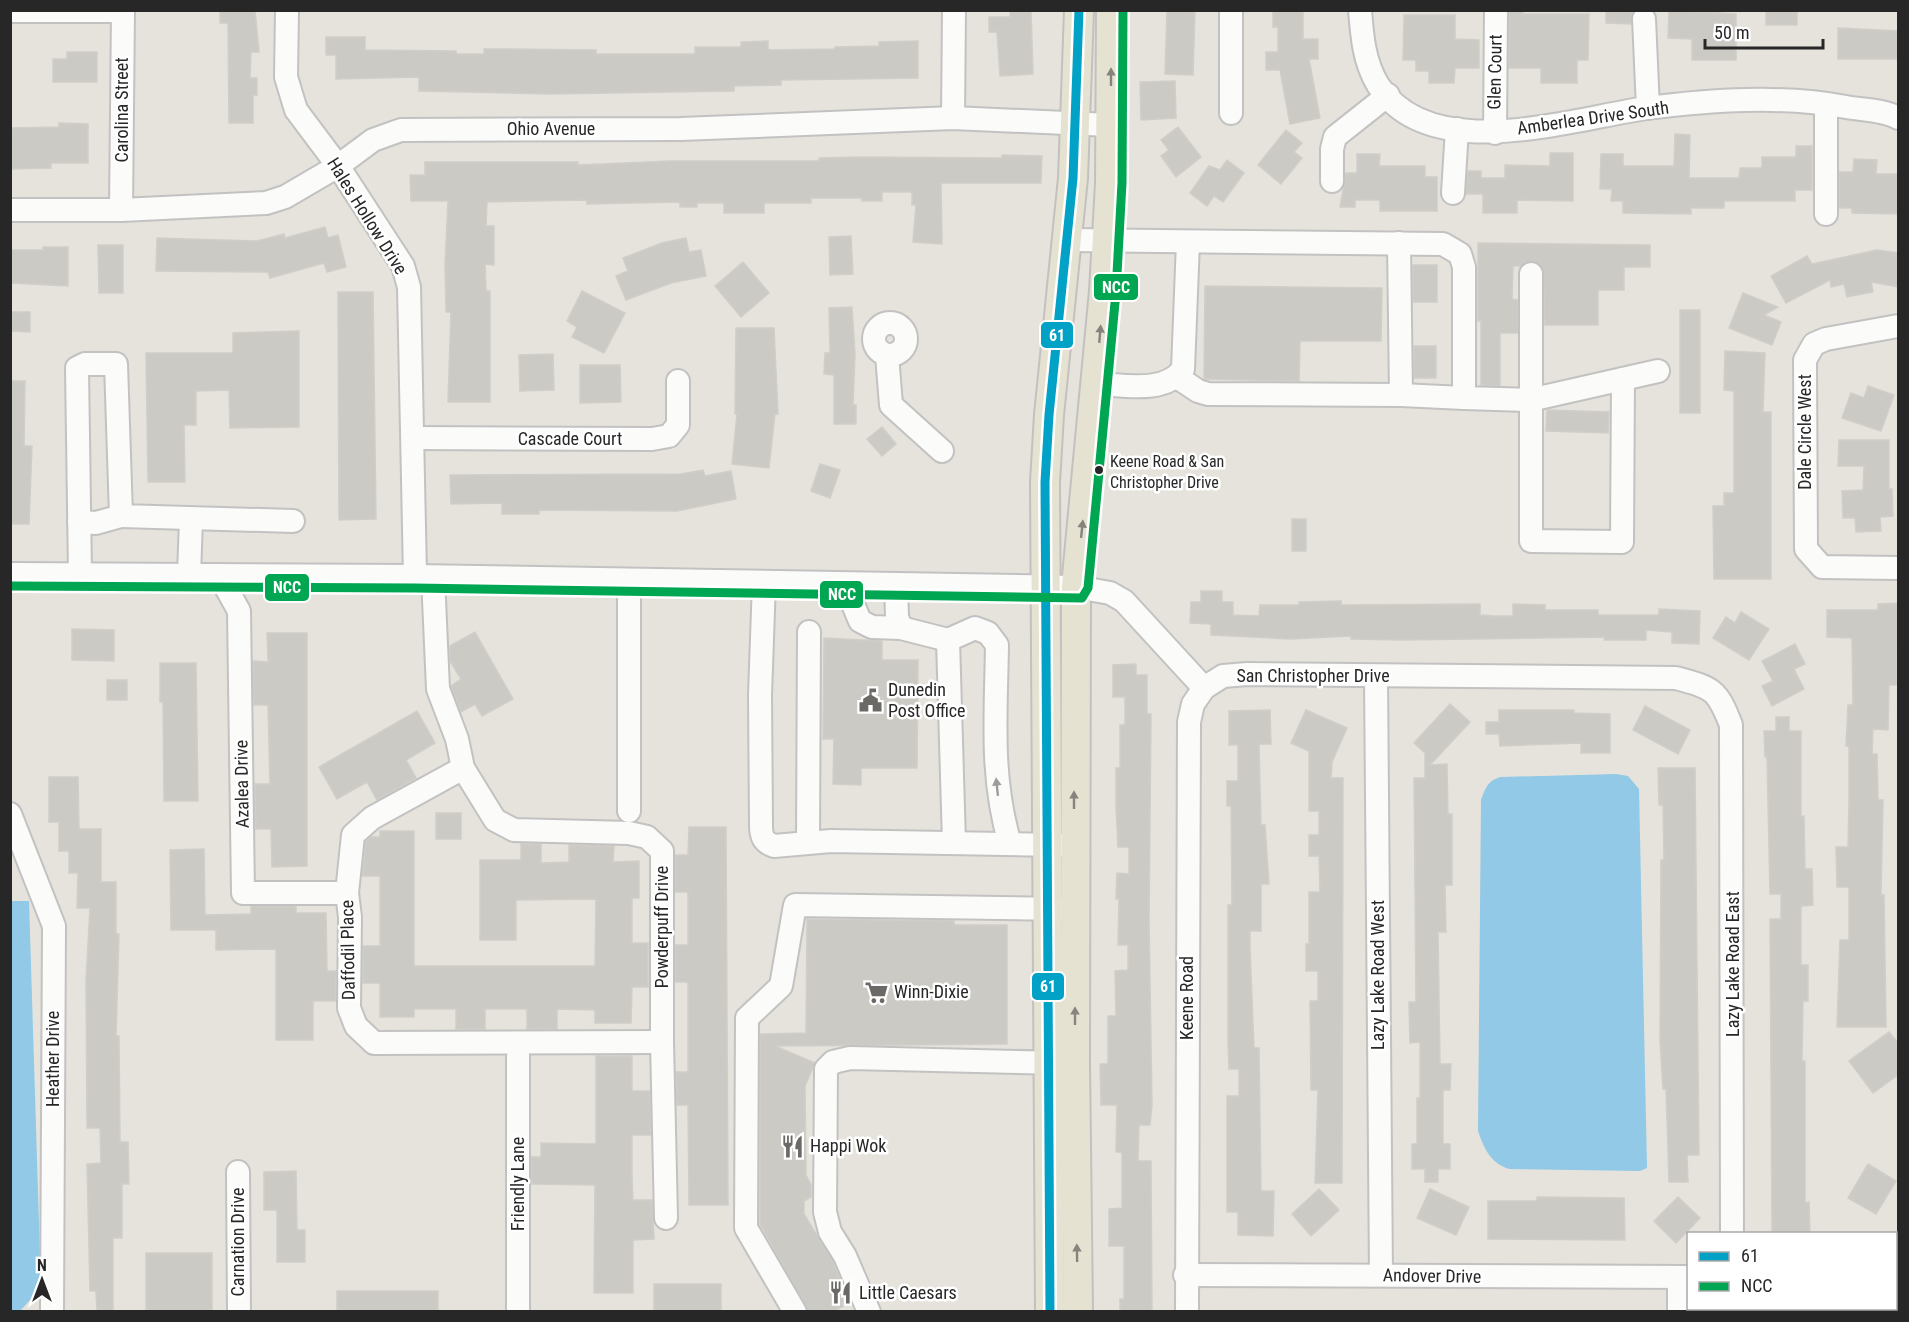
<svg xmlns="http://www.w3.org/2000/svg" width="1909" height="1322" font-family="'Roboto Condensed',sans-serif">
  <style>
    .water { fill: #91c9e6 }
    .building { fill: #cccac5; stroke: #d1cec9; stroke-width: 1.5 }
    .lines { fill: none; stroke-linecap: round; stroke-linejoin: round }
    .minor-casing { stroke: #c3c2c2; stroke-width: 26 }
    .major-casing { stroke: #c3c1bf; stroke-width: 32 }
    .minor { stroke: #fbfbfa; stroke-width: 22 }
    .major { stroke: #e5e2d2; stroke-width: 28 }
    .bus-1-casing { stroke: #fff; stroke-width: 14 }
    .bus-2-casing { stroke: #fff; stroke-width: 14 }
    .bus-1 { stroke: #02a2c6; stroke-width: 9 }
    .bus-2 { stroke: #00a651; stroke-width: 9 }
    .oneway { fill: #86847c }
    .oneway2 { fill: #9c9c9b }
    .bus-dot { fill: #272727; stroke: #fff; stroke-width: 2 }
    .labels { text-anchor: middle; stroke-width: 5; stroke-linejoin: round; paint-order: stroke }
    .bus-label { font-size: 16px; fill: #272727; stroke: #fff; text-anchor: start }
    .street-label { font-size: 18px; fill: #272727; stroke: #fff }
    .poi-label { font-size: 18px; fill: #272727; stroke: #fff; text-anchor: start }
    .line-badge { stroke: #fff; stroke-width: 2 }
    .badge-label { font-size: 16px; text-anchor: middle; font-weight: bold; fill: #fff }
  </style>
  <rect width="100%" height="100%" fill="#e6e3dc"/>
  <g class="water">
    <path d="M1616,774L1628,776L1639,789L1647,1168L1640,1171L1509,1169C1490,1163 1484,1148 1478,1131L1481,800C1485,788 1488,781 1500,777Z"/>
    <path d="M10,901H29L41,1288L19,1312L10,1311Z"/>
  </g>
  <g class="building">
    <path d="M220,10H255L259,52H251L250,78H257V95H253V123H229L228,23H220Z"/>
    <path d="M1010,10H1031L1033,74L1000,76L997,32H989V17H1010Z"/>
    <path d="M1167,10H1195L1193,75L1165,74Z"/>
    <path d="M1273,10H1303V39H1318V59H1309L1320,118L1290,124L1280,70H1266V52H1278V27H1273Z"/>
    <path d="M1509,10H1523V14H1589L1588,60H1577V83H1541V68H1509Z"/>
    <path d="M1606,10H1634L1631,24L1606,23Z"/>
    <path d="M1669,10L1736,14V60H1692V39L1668,38Z"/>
    <rect x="1766" y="10" width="31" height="15"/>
    <path d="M1404,15H1455V39L1479,40V68H1455L1454,83H1429V71H1416V60H1403Z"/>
    <path d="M1838,28L1899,31V59H1838Z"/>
    <path d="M326,37H365V50L456,51V54H484V49H506L596,50V54H695V47H741V42L768,41V50L835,49V47L879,46V42L918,41V78L781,80V85L734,86V91L549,94L419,91V77L336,79V55H326Z"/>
    <path d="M67,52H97V82H53V59H67Z"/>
    <path d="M1175,81L1176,118L1141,120L1140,82Z"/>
    <path d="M59,123L88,124V163H51V168L10,169V128L59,127Z"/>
    <path d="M1178,127L1201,157L1176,177L1161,156L1169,150L1161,140Z"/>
    <path d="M1286,130L1302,143L1294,152L1302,158L1281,184L1258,165Z"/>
    <path d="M1675,134L1690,135L1689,178H1739L1740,168H1762V157H1796V146H1812V190H1795V201H1724V208H1691V214L1623,213V201H1611L1612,189H1600L1601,154H1623V166H1674Z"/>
    <path d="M1550,153H1573V201L1517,200V213H1483V194H1466L1468,171H1481V178H1505V165L1550,166Z"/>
    <path d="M1357,154H1380L1379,166H1425V177H1437V211H1380V200H1355V207H1340L1346,173H1357Z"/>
    <path d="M1002,155L1042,156L1041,183H941L942,244L913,242L916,205H912V192H882V201H862V198H811V203H764V213H724V203H697V207H680V202L587,204V200L487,202L486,226H494V265L485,264L486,291H490V402H448L451,312H446L445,264L448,201H411L410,175H425V162H578V165L671,161H819V158L862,157L1002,158Z"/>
    <path d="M1854,159L1877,160L1876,174H1899V214L1852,213V208H1839V172H1853Z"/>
    <path d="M1227,160L1244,173L1223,202L1214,196L1207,206L1190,193L1209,166L1220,170Z"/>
    <path d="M325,227L328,238L338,235L346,267L327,272L324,263L270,278L268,272L156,271L157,238L257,241L284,234L285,238Z"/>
    <path d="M851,236L853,274L830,275L829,237Z"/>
    <path d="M686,238L689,252L701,250L706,276L671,283L626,300L616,276L628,271L623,258L662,243Z"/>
    <path d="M1478,243L1650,245V267H1624V290H1598V325H1545L1543,268L1532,261L1521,266H1513L1512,299L1518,300V333H1500V386L1481,385V321H1478Z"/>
    <path d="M98,245H123V293H99Z"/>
    <path d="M43,247H68V286L10,283V250H43Z"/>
    <path d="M1877,250L1899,253V287L1871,282L1873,292L1847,297L1844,284L1831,287L1830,280L1786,303L1771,276L1807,256L1812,264Z"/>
    <path d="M743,262L769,293L741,317L715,286Z"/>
    <rect x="1413" y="265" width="24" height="37"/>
    <path d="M1205,286L1382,288L1381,341H1300L1299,381L1204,379Z"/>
    <path d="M582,291L625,313L604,353L572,337L577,327L567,321Z"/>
    <path d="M338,292H373L376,519L339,520Z"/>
    <path d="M1743,293L1778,307L1764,315L1781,322L1772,345L1729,328Z"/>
    <path d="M852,307L855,354L853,405H856V424H834V375L824,374L825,353H830L829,308Z"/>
    <rect x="1680" y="310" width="20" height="103"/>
    <path d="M10,312H30V332L10,331Z"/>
    <path d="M736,328H774L778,414H775L769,468L732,464L737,414H735Z"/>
    <path d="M299,331V427L230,428L229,390L196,391V425H184L185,482H148L146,353H233V333Z"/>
    <rect x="1414" y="346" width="22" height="32"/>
    <path d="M1725,351L1765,353L1763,412H1771V579H1714L1713,506H1724V493H1734V391L1724,390Z"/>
    <path d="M553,354L554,390L520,391L519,355Z"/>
    <path d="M580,365H620L621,402L580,403Z"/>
    <path d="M10,381H25L24,446H32L29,524H10Z"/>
    <path d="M1868,386L1894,395L1881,431L1842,418L1851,393L1864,398Z"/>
    <path d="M1547,410L1609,412L1608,433L1546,431Z"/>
    <path d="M882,427L896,444L882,456L867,439Z"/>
    <path d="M1839,440H1889V489H1892L1893,516L1880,517L1881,531L1856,532L1855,518H1843L1842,491L1863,490L1864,466H1838Z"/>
    <path d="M820,464L840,470L830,498L811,491Z"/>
    <path d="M703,470L705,476L731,471L736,499L677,511L539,510V514H502V503L451,504L450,475L681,474Z"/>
    <rect x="1292" y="519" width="14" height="32"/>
    <path d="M1201,591H1222V602H1233V615L1259,616L1260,605H1299V602L1341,601V605L1480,604V615L1494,616H1513V604L1545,605V610H1598V615H1659V609L1700,611L1699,644L1672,643V632L1646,630V640H1604L1605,637L1401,640L1351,639V636L1290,639L1211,635V624L1190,623L1191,602H1201Z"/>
    <path d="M1899,603L1896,685H1889L1888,730L1873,729L1872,754H1877L1878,800H1883L1881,895H1884L1886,1027H1837L1840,940H1849V887H1837L1836,847H1848L1849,800V746H1846L1848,705H1853L1852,638L1827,637V610H1878V604Z"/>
    <path d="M1741,612L1769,629L1749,660L1713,638L1726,617L1735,623Z"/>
    <path d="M72,629L114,630V661L72,660Z"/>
    <path d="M475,632L513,699L482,716L475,704L461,712L451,686L461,679L450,661V646Z"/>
    <path d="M267,633H307V866L272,867L271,829H256L255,784H270L268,705H254L253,661L268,662Z"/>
    <path d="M824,638L882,641V660H918L917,768H861V785L833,784L834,739H823Z"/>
    <path d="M1795,644L1805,664L1794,669L1804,689L1772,706L1762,686L1773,681L1762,661Z"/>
    <path d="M160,663H196L198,801H164L163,702H160Z"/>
    <path d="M1136,664V675H1147V714H1151L1149,920L1152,1105L1150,1125H1139L1138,1161H1151L1152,1311H1120V1299H1124V1246H1109V1209L1122,1208V1152H1116L1117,1105H1101L1100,1064H1108V1016H1116L1115,971L1128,970V945H1118L1119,899H1116L1117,873L1129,874V847H1118L1116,807V768H1120V725H1125V697H1113V665Z"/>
    <rect x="107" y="680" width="20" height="20"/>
    <path d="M1450,704L1470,722L1430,765L1447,764L1448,814H1452V885H1445L1446,932H1438L1440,1064H1451L1450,1090H1443V1144H1450V1169H1438V1182H1425V1169H1412V1144H1417V1098H1420V1042L1410,1043L1409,1002H1416L1414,778H1425V753L1414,743Z"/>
    <path d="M1645,706L1690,730L1678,754L1633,730Z"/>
    <path d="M1270,710L1271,744H1259L1261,825H1265L1269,884H1261V931H1250V947L1254,1048H1259L1261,1191H1274L1273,1236L1238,1235V1212H1227V1096H1239V1069H1229L1228,1043V905H1232L1231,806H1227V781H1238V745H1229V711Z"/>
    <path d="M1306,710L1347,728L1332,762L1331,778H1343L1342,1183H1315L1318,1090H1311L1310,1001H1318V971H1306V944H1309V892H1320L1319,856H1309V835H1319V811H1309V751L1291,743Z"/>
    <path d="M1499,710H1574V713L1610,714V753H1581V743L1500,746L1499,734H1486V722H1499Z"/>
    <path d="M417,711L435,743L406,760L416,778L377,800L367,782L337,799L319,767Z"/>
    <path d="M1776,717H1789V731H1801V817L1804,816L1805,869H1812L1813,905L1801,906V965H1808V1001H1803L1802,1061H1805V1203L1809,1202L1810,1233H1772L1770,919H1781V894H1770L1767,757H1765L1764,731H1776Z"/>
    <path d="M1658,768H1695L1699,1155H1687L1688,1182H1669L1666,1089H1663L1660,1040L1661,860H1664L1663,805H1659Z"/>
    <path d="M49,777H78L79,829H101V882H116V934H119L116,1036H119L120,1142H128L129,1184H122V1238H113V1311H97L96,1291H90L87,1164L101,1163L100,1128H87L86,981L90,908H77L78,873H69V851H59V822H49Z"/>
    <rect x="436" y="813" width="25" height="26"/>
    <path d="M689,827H726L728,1205H689L688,1105H677L676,1072H688V982H675V945H688V892H675V855H688Z"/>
    <path d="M380,831H414V966H595L596,899L516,900V940H480V860H521V844H541V863L569,862V845L614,846L613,862L639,861V898H632V943H648V987H632L631,1023H595V1010L557,1009V1029H527V1009H485V1029H456V1009H414V1017H380V983H363V946H380V876H362L366,842L371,837H380Z"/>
    <path d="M204,849L205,915L251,914V906H296V913H326L327,971H336V1001H313V1040H276V949L216,950V930H171L170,850Z"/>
    <path d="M807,919L954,921V925H1007V1044L775,1046L815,1063L805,1086L806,1175L811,1185V1197L804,1201V1214L833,1262L850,1303L834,1311H808L760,1224V1034L806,1033Z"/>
    <path d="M1889,1032L1899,1044V1074L1873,1093L1849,1061Z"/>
    <path d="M596,1056H632V1091H650L651,1135H632V1178L633,1200H652L654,1239L633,1240V1293H594L595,1185L531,1184V1157H541V1143L596,1144Z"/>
    <path d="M1868,1164L1896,1181L1876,1214L1848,1198Z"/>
    <path d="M296,1171L297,1230H305V1262H277V1210H264V1172Z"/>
    <path d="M1319,1189L1339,1210L1311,1236L1292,1214Z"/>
    <path d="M1430,1189L1469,1207L1456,1235L1417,1218Z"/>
    <path d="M1537,1197L1624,1198L1625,1240L1488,1239V1201H1537Z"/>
    <path d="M1678,1197L1700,1218L1676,1243L1654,1221Z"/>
    <rect x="146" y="1253" width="66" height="58"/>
    <rect x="654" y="1284" width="67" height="27"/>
    <rect x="337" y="1291" width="101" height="20"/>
  </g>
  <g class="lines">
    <defs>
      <g id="minor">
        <path d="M287,10L286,77L296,110L338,166L403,266L409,287L415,576"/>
        <path d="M1231,10V113"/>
        <path d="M1360,10C1362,36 1364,62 1378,85C1430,166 1570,119 1647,108C1711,100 1781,95 1846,107C1862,110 1885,110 1898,118"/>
        <path d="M10,11H123"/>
        <path d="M1644,19L1648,108"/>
        <path d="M1826,104V214"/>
        <path d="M953,118L954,10"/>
        <path d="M1495,133L1496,10"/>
        <path d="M1332,181V149L1335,137L1388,95"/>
        <path d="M1453,193L1457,129"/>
        <path d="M10,210H121L266,203L285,197L338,166L373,140L401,130L681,129L953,118L1110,125"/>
        <path d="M121,210L123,10"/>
        <path d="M1069,240L1443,244L1460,254L1464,267V398L1530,400L1658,371"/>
        <path d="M1399,243L1401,395"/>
        <path d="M1531,274V541L1622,542L1623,379"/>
        <circle cx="890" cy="339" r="16"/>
        <path d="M1898,326L1826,339L1814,344L1805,360L1806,549L1822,567L1898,568"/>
        <path d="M887,355L891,405L942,451"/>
        <path d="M1177,377L1198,391L1208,394L1401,395L1464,398"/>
        <path d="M1097,384C1124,385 1165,394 1183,369L1188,242"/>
        <path d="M413,438L652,439L669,436L678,425V381"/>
        <path d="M79,522L96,523L121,516"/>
        <path d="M10,574L415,576L1076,587L1110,593L1124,601L1204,688L1223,676L1247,674L1676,678C1713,688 1717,689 1731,725L1732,1234"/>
        <path d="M80,574L77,368L85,364H116L121,516L293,521"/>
        <path d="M189,575L191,519"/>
        <path d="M219,575L239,611L243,893H347"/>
        <path d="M433,577L438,689L457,739L463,768L495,820L514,830L629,833L647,837L662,851V1042L666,1218"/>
        <path d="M764,582L760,695L761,825C761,836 763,842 774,846L831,841L1062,845"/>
        <path d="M845,585L860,621L872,627L901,628L948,640"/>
        <path d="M896,585L897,617L901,628"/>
        <path d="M1376,676L1381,1275"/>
        <path d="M463,768L372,818L353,835L347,893L350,917L349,1008L356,1026L374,1043L662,1042"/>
        <path d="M629,811V580"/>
        <path d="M10,814L54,926L52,1312"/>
        <path d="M808,843L809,632"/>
        <path d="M954,843L948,640L975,628L988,633L997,645C996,715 990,776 1010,844"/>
        <path d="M238,1172L239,1312"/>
        <path d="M1185,1275L1688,1277"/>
        <path d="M1679,1279V1312"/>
        <path d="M518,1312V1056"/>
        <path d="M795,1312L746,1228L747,1018L781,986L795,905L1064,909"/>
        <path d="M869,1312L845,1256L830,1232L825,1212L826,1069L833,1062L850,1058L1064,1063"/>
        <path d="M1187,1312L1189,722L1193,704L1204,688"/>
      </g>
      <g id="major">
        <path d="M1050,1312L1045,482L1049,415L1073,178L1079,10"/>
        <path d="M1078,1312L1075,1063L1076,587L1104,291L1110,183L1111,10"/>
      </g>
    </defs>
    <use href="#minor" class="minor-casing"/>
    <use href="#major" class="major-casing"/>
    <use href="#minor" class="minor"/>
    <use href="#major" class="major"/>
    <defs>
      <path id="bus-1" d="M1050,1312L1045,482L1049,415L1073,178L1079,10"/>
      <path id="bus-2" d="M10,586L415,588L1082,598L1088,588L1116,292L1122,183L1123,10"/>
    </defs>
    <use href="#bus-1" class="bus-1-casing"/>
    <use href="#bus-2" class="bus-2-casing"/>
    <use href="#bus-1" class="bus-1"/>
    <use href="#bus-2" class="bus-2"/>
  </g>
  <defs><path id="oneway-solid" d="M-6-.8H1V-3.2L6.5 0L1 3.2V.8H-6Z" transform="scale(1.5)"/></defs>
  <g class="oneway">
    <use href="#oneway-solid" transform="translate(1111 77) rotate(-90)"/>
    <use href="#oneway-solid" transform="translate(1100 334) rotate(-85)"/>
    <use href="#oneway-solid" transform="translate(1082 529) rotate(-84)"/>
    <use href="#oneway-solid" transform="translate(1074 800) rotate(-90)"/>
    <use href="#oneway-solid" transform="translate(1075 1016) rotate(-90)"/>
    <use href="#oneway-solid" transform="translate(1077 1253) rotate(-91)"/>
  </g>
  <use class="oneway2" href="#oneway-solid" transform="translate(997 787) rotate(-96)"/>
  <defs>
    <symbol id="civic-bare" viewBox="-9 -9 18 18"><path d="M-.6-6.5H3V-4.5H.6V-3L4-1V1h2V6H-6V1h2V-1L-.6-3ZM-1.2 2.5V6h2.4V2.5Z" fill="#6a6966" stroke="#fff" stroke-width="2.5" paint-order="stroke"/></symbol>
    <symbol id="supermarket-bare" viewBox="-9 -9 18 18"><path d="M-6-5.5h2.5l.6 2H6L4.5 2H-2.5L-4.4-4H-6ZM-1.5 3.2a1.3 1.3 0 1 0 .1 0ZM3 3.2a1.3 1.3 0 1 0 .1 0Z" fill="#6a6966" stroke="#fff" stroke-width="2.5" paint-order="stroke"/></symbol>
    <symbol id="restaurant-bare" viewBox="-9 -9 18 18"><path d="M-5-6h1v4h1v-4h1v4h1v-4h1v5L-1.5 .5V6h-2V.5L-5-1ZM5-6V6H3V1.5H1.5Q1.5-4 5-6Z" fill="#6a6966" stroke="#fff" stroke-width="2.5" paint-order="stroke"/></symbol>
  </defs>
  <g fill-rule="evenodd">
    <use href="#civic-bare" x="854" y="684" width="33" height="33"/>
    <use href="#supermarket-bare" x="860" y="976" width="33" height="33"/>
    <use href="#restaurant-bare" x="776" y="1130" width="33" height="33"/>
    <use href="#restaurant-bare" x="824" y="1276" width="33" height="33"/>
  </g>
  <circle class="bus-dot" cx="1099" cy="470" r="5"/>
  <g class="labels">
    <g class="bus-label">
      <text x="1110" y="467">Keene Road &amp; San<tspan x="1110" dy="21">Christopher Drive</tspan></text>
    </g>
    <g class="street-label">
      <text transform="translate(1495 72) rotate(-89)" y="6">Glen Court</text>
      <text transform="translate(122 110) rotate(-90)" y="6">Carolina Street</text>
      <text transform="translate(1593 118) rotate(-8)" y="6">Amberlea Drive South</text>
      <text x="551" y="135">Ohio Avenue</text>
      <text transform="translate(367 216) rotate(58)" y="6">Hales Hollow Drive</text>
      <text transform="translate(1805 432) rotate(-90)" y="6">Dale Circle West</text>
      <text x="570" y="445">Cascade Court</text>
      <text x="1313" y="682">San Christopher Drive</text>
      <text transform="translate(242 784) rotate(-91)" y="6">Azalea Drive</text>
      <text transform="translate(662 927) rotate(-90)" y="6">Powderpuff Drive</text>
      <text transform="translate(348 950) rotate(-91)" y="6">Daffodil Place</text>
      <text transform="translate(1733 964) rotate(-90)" y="6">Lazy Lake Road East</text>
      <text transform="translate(1378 975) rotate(-90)" y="6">Lazy Lake Road West</text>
      <text transform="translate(1187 998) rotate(-90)" y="6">Keene Road</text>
      <text transform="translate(53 1059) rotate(-90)" y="6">Heather Drive</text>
      <text transform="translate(518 1184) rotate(-90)" y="6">Friendly Lane</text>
      <text transform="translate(238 1242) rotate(-90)" y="6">Carnation Drive</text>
      <text transform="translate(1432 1276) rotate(1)" y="6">Andover Drive</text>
    </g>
    <g class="poi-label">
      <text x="888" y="696">Dunedin<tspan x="888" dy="21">Post Office</tspan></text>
      <text x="894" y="998">Winn-Dixie</text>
      <text x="810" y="1152">Happi Wok</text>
      <text x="859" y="1299">Little Caesars</text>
    </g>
  </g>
  <g class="line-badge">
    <rect x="1093" y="273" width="46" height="28" rx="6" fill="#00a651"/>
    <rect x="1040" y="321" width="34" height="28" rx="6" fill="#02a2c6"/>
    <rect x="264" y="573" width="46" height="29" rx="6" fill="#00a651"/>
    <rect x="819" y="580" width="45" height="29" rx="6" fill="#00a651"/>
    <rect x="1031" y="972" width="34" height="29" rx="6" fill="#02a2c6"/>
  </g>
  <g class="badge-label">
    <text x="1116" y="293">NCC</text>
    <text x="1057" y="341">61</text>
    <text x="287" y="593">NCC</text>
    <text x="842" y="600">NCC</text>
    <text x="1048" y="992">61</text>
  </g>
  <rect width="1909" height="1322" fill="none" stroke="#272727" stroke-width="24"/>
  <rect x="1687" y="1232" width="210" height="78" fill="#ffffff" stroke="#a9a9a9" stroke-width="1.5"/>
  <rect x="1699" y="1252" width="30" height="9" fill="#02a2c6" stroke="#a9a9a9" stroke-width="1.5"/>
  <text x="1741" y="1262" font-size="18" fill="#272727">61</text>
  <rect x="1699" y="1282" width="30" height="9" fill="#00a651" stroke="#a9a9a9" stroke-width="1.5"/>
  <text x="1741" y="1292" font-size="18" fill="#272727">NCC</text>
  <g transform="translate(42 1280)" stroke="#ffffff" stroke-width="4.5" paint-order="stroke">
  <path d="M0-4.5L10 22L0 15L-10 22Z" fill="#272727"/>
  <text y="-9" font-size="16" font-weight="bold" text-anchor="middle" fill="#272727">N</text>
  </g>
  <path d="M1705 39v9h118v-9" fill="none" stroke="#272727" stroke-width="3"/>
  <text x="1714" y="39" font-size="18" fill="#272727" stroke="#ffffff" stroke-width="4.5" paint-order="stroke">50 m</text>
</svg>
